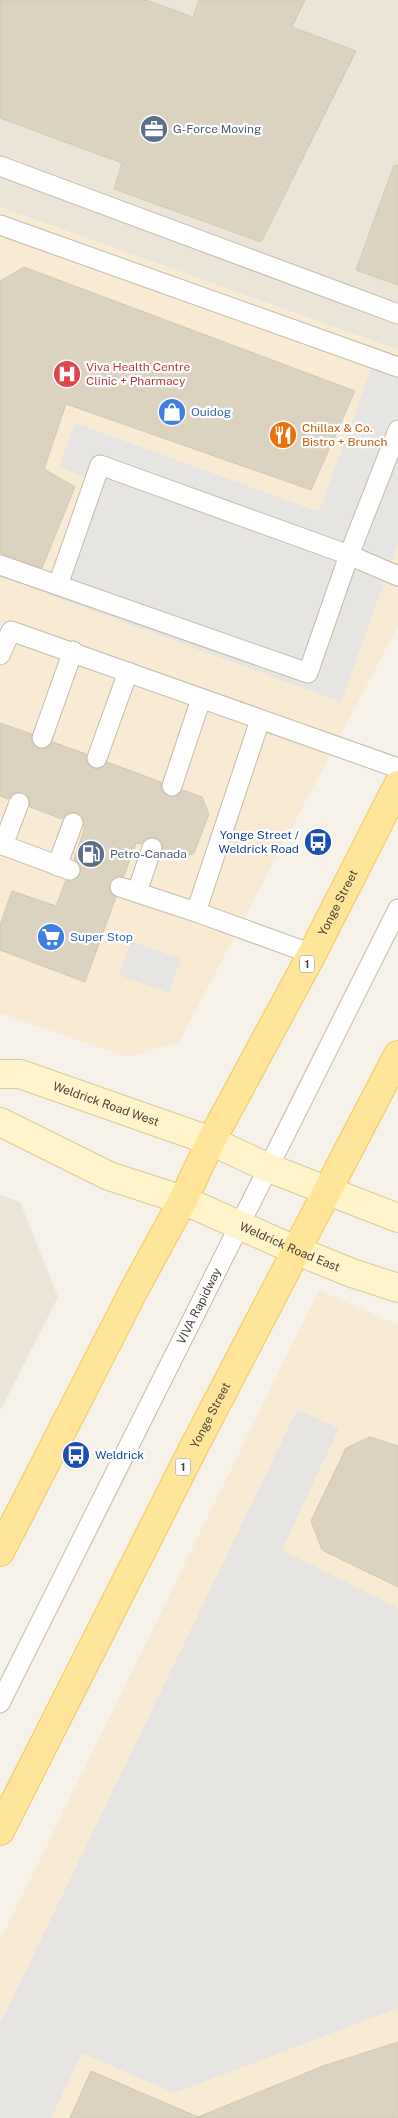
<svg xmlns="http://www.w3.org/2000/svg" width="398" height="2118" font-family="'Public Sans',sans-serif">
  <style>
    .residential { fill: #eae5d7 }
    .commercial { fill: #f9ead3 }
    .parking { fill: #e7e5e1 }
    .building { fill: #dcd2c0; stroke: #d5c7b0 }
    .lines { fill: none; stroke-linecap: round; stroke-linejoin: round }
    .lane-casing { stroke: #c3bbaa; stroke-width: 21 }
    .secondary-casing { stroke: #dac995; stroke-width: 30 }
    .primary-casing { stroke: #f0c85d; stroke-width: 30 }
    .lane { stroke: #fff; stroke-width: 19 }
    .secondary { stroke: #fff4ca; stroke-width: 28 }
    .primary { stroke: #ffe599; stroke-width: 28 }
    .labels { text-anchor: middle; stroke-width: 4.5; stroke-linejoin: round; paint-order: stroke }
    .shield { fill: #fff; stroke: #817b72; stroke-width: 1 }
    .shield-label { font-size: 11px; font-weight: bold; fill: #4b4336 }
    .service-label { font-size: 12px; fill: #4e5e75; stroke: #fff; text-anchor: start }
    .health-label { font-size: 12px; fill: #be3a42; stroke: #fff; text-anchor: start }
    .shop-label { font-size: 12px; fill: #366cbe; stroke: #fff; text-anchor: start }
    .food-label { font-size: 12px; fill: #c56008; stroke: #fff; text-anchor: start }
    .transit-label { font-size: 12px; fill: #164399; stroke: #fff; text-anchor: end }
    .street-label { font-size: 12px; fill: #4b4336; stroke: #fff }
  </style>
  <rect width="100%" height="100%" fill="#f6f2e9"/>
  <g class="residential">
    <path d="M0,0H398V350L0,207Z"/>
    <path d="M0,1195L20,1202L58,1297L0,1411Z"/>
  </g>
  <g class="commercial">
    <path d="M0,207L398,350V626L179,1042L127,1057L0,1013Z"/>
    <path d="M319,1290L398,1325V2118H0V1941Z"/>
  </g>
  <g class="parking">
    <path d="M373,364L398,374V544L341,702L47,594L89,479L59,467L75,423L319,512Z"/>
    <path d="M131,941L181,959L169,993L119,975Z"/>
    <path d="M297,1410L339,1428L282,1550L398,1608V2008L174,2093L82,2053L51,2118H0V2024Z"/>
  </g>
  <g class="building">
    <path d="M0,0H146L193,17L199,0H305L292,27L356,51L261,242L114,189L122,163L0,118Z"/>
    <path d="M394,165H398V285L356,270Z"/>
    <path d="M24,267L355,391L311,490L66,404L44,469L75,487L42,568L0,553V281Z"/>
    <path d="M0,723L32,734L31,740L38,748L44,749L53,742L86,754V760L93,768L99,769L107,762L161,782V789L168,796L175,797L183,790L202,797L209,814L194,853L180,859L162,852L163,845L160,840L155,837L145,839L141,844L136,843L124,876H117L110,883L109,890L116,897L85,982L0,950V925L12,891L56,906L66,880L72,881L80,874L81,868L74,859L85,827H84L82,816L76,812L66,814L62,819L30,807L28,796L23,792L12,794L8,799L0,796Z"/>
    <path d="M370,1437L398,1446V1587L322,1550L311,1521L346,1448Z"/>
    <path d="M398,2042V2118H70L91,2071L198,2117L323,2066Z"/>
  </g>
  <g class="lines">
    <defs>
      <g id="lane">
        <path d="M0,166L398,314"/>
        <path d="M0,225L398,367"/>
        <path d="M0,565L308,673L349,555L398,430"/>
        <path d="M58,585L100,465L349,555L398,576"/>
        <path d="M0,655L11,631L398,768"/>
        <path d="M260,720L196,912L312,954"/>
        <path d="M42,738L73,651"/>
        <path d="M97,758L128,672"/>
        <path d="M172,786L201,699"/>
        <path d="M0,844L70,870"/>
        <path d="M3,845L19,803"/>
        <path d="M57,866L73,823"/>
        <path d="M120,887L196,912"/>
        <path d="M137,892L152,848"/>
        <path id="s1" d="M0,1703L398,909"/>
      </g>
      <g id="secondary">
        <path id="s2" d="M0,1074H20L211,1141L269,1168L398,1218"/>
        <path id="s3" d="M0,1122L109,1176L183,1200L295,1250L352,1273L398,1288"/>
      </g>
      <g id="primary">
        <path id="s4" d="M0,1552L133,1292L183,1200L211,1141L312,954L398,785"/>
        <path id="s5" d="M0,1831L195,1445L398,1055"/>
      </g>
    </defs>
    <use href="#lane" class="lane-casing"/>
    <use href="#secondary" class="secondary-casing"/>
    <use href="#primary" class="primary-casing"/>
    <use href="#lane" class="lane"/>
    <use href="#secondary" class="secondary"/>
    <use href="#primary" class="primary"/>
  </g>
  <defs>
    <symbol id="office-disc" viewBox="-11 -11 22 22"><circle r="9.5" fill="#5c6f8a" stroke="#fff"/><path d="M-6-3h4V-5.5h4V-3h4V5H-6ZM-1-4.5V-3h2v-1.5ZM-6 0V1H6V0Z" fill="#fff"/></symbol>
    <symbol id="hospital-disc" viewBox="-11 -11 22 22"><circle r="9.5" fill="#e0444e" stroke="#fff"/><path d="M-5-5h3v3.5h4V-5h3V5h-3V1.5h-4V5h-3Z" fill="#fff"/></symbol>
    <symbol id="shop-disc" viewBox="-11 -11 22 22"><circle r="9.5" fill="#3f7fe0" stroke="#fff"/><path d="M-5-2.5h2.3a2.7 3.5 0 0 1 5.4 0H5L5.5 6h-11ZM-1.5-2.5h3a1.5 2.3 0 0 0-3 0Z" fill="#fff"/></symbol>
    <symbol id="restaurant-disc" viewBox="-11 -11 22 22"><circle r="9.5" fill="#e8710a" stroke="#fff"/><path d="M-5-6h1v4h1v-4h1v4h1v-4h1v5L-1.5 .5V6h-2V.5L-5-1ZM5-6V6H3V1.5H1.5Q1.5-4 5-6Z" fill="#fff"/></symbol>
    <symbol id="bus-disc" viewBox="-11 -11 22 22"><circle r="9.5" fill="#1a4fb4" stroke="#fff"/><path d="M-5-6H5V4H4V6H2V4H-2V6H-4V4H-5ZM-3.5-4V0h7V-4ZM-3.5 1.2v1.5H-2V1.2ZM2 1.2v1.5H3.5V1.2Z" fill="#fff"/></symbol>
    <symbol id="fuel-disc" viewBox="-11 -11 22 22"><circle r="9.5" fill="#5c6f8a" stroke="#fff"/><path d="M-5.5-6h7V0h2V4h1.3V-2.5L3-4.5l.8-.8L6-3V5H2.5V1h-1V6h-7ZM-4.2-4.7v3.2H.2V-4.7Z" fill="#fff"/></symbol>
    <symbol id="supermarket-disc" viewBox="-11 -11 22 22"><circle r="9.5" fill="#3f7fe0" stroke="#fff"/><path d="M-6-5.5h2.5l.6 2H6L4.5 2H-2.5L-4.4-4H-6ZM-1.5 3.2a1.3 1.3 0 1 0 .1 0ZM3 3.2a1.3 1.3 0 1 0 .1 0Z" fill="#fff"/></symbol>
  </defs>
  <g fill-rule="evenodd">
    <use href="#office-disc" x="138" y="113" width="32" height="32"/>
    <use href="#hospital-disc" x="51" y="358" width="32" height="32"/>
    <use href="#shop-disc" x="156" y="396" width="32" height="32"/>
    <use href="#restaurant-disc" x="267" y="419" width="32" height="32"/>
    <use href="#bus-disc" x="302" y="826" width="32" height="32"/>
    <use href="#fuel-disc" x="75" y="838" width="32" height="32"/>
    <use href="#supermarket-disc" x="35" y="921" width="32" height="32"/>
    <use href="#bus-disc" x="60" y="1439" width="32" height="32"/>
  </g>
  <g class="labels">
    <g class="shield">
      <rect x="299.5" y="955.5" width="15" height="17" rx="4"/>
      <rect x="175.5" y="1458.5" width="15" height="17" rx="4"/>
    </g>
    <g class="shield-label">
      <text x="307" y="968">1</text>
      <text x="183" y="1471">1</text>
    </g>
    <g class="service-label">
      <text x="173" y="133">G-Force Moving</text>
      <text x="110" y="858">Petro-Canada</text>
    </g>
    <g class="health-label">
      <text x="86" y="371">Viva Health Centre<tspan x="86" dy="14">Clinic + Pharmacy</tspan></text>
    </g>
    <g class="shop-label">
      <text x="191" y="416">Ouidog</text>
      <text x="70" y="941">Super Stop</text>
    </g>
    <g class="food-label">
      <text x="302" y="432">Chillax &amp; Co.<tspan x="302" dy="14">Bistro + Brunch</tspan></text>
    </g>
    <g class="transit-label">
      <text x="299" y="839">Yonge Street /<tspan x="299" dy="14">Weldrick Road</tspan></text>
      <text x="95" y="1459" text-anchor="start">Weldrick</text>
    </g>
    <g class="street-label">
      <text dy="4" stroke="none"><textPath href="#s4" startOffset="732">Yonge Street</textPath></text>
      <text dy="4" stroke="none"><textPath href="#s2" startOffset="111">Weldrick Road West</textPath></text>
      <text dy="4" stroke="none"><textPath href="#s3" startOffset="316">Weldrick Road East</textPath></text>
      <text dy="4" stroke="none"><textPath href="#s1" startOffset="444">VIVA Rapidway</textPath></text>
      <text dy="4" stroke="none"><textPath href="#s5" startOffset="466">Yonge Street</textPath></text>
    </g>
  </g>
</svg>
